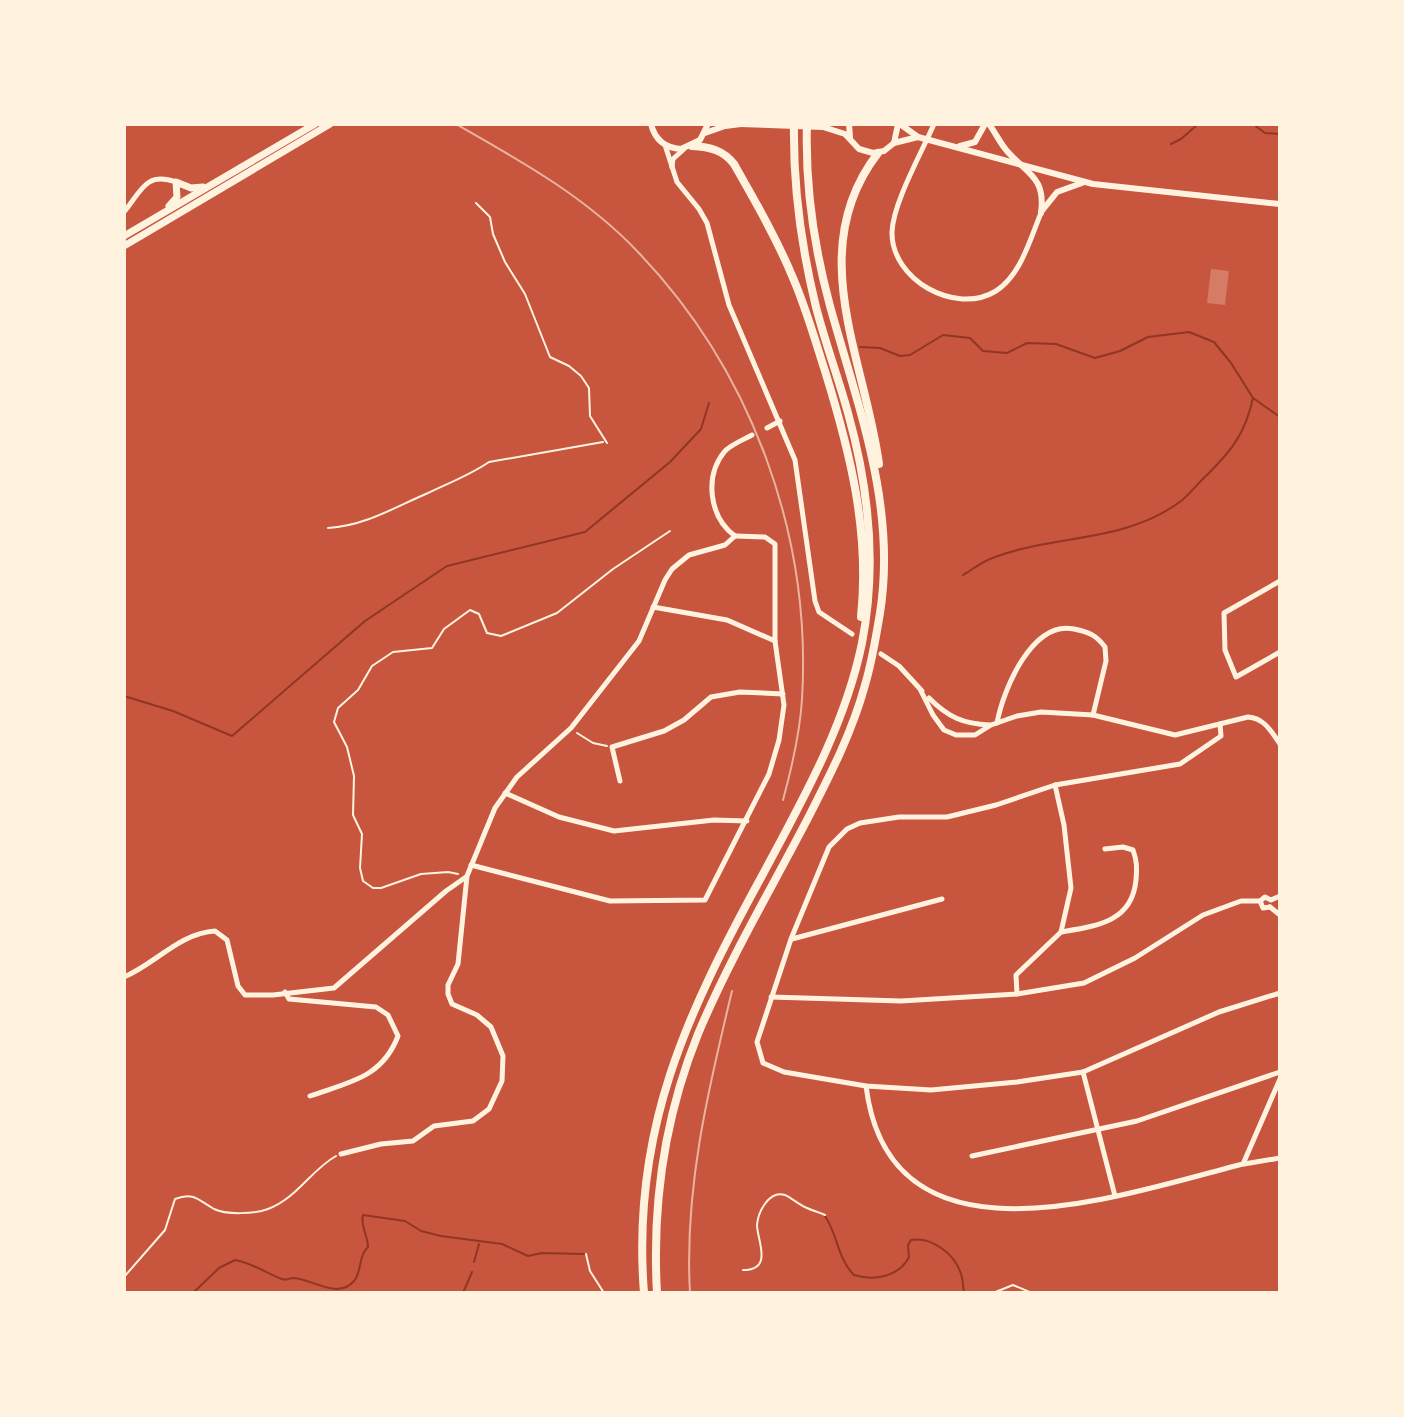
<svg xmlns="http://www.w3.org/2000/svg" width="1404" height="1417" font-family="'PT Sans',sans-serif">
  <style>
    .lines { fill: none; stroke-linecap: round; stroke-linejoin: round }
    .stream { stroke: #8f3625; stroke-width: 2 }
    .building { fill: #d67c66 }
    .path { stroke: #fff3e0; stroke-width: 2 }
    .minor { stroke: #fff3e0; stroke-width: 5 }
    .tertiary { stroke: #fff3e0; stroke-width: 6 }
    .primary { stroke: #fff3e0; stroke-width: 7 }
    .motorway { stroke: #fff3e0; stroke-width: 8 }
    .rail { stroke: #e9b49f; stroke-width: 2 }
  </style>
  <rect width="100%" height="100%" fill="#c8553d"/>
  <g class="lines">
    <g class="stream">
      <path d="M1253,124L1265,133L1280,134"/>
      <path d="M1171,144L1181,139L1198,124"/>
      <path d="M860,347L880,348L900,356L910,355L943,335L970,338L983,351L1007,353L1027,343L1056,344L1095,358L1120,351L1148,337L1189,332L1214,342L1231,363L1253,398L1280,417"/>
      <path d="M963,575C973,569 983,561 995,557C1057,534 1125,543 1181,501C1190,494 1198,483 1207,475C1232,450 1245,434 1253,398"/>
      <path d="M124,696L173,711L232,736L365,621L447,566L585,532L670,462L701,429L709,403"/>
      <path d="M825,1216C838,1235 837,1258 854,1275C874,1281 899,1277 909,1257L908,1245L911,1240C931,1236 955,1254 961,1274C963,1279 963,1287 964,1293"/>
      <path d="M474,1262L479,1244"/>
      <path d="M193,1293L219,1268L235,1260C253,1263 265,1273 282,1279C288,1281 287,1278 294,1278C312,1279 338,1300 354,1281C362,1272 358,1256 368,1247C368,1236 360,1225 363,1215L405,1221L421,1231L441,1236L502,1244L528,1256L542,1253L584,1254"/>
      <path d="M463,1293L472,1272"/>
    </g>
  </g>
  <path class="building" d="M1211,269L1229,271L1225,305L1207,303Z"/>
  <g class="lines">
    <g class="path">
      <path d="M476,203L490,217L493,234L505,262L525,294L550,357L569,366L581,376L589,388L590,416L607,443"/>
      <path d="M328,528C365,526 395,507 428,493C449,483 470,475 489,462L603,442"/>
      <path d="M577,733L593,743L607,746"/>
      <path d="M458,874L448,872L421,874L381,888H373L363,881L360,868L362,834L353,815L354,776L347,747L334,722L338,708L358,690L372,666L393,652L432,648L444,629L470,610L479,614L487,633L501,636L557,613L613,569L670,531"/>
      <path d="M586,1254L590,1271L604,1293"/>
      <path d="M743,1270C774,1270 757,1240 757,1225C758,1212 769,1190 785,1195C792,1198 799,1205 807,1208C813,1211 819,1212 825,1215"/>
      <path d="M124,1277L165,1230L175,1199C194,1192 198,1200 214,1209C226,1215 255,1214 268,1209C296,1199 311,1170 336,1156"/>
      <path d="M993,1293L1013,1285L1032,1293"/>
    </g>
    <g class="minor">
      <path d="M934,124C922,152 893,203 892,232C891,279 955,316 996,291C1021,275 1030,239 1041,213"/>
      <path d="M665,145L677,182L699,209L707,223L729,305L795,460L815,601L819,612L852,634"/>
      <path d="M672,167L673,159L684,149"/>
      <path d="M124,212C141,192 145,171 176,182"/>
      <path d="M767,428L780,421"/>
      <path d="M735,536C709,517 704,476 725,451C732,444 743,440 752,435"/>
      <path d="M1280,581L1224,613L1225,650L1236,677L1280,652"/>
      <path d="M653,607L727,620L775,641"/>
      <path d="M881,654L899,666L922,691"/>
      <path d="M921,691L933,715L944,730L956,735H975L991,725L1017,716L1041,712L1093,715L1175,735L1248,717C1264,718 1271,731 1280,744"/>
      <path d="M929,698C948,717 963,724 990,725"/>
      <path d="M997,723C1003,690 1032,620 1074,629C1089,632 1096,635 1105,647L1106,661L1093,715"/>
      <path d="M1220,724L1221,736L1180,764L1055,785L996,805L947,817H899L860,823L847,829L829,847L791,939L757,1042L763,1063L784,1072L866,1086L931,1090L1017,1082L1083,1072L1219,1012L1280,993"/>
      <path d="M620,781L612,747L664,731L684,720L711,697L740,692L783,694"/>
      <path d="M505,793L559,817L614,831L714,820L747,821"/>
      <path d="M471,865L610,901L705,900L769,774L779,740L784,705L775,641V544L765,537L736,536"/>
      <path d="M1260,901L1263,908L1270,907"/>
      <path d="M1270,907L1280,915"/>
      <path d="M1061,932C1097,926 1132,922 1136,880C1137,868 1137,861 1133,850L1123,847L1105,849"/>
      <path d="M792,939L942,899"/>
      <path d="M124,977C155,964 180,933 215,931L227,940L238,986L245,995H273L334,988L446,891L466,877"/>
      <path d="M285,992L289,999L376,1007L388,1015L398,1036C382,1078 349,1082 310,1096"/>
      <path d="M1017,994L1016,975L1061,932L1071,888L1064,825L1055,785"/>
      <path d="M771,997L901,1001L1017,994L1084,983L1135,958L1203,915L1241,901H1260L1265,897L1271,900L1280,896"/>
      <path d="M1083,1072L1115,1196"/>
      <path d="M866,1086C890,1279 1123,1194 1243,1164L1280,1079"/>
      <path d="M341,1154L381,1144L413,1141L434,1126L473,1121L489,1109L502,1081L503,1056L491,1027L477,1015L452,1004L448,994V985L458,964L467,876L495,808L517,777L571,728L639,641L665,580L672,569L689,555L725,545L735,536"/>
      <path d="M972,1156L1137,1121L1280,1072"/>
      <path d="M1244,1164L1280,1158"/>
    </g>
    <g class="tertiary">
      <path d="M651,124C655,140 665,148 681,149L700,140L708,124"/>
      <path d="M740,124L823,127L845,134L859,149L873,153L884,151L894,143L918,137"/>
      <path d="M849,124L850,137"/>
      <path d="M900,124L918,137L1093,184L1280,204"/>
      <path d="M989,124C995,132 1000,143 1007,151C1027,174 1046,177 1041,213"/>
      <path d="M705,133L725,126L741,124"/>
      <path d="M894,143L898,124"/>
      <path d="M960,146L975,142L985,124"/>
      <path d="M1041,212L1057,192L1082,183"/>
    </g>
    <g class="primary">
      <path d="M169,206L177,197L176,182L191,188L203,187"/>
      <path d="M124,236L315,124"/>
      <path d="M124,246L330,124"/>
    </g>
    <g class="motorway">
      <path d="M692,146C710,147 723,150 734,164C755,201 777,239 793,278C806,308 815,340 825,371C850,452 870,531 861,617"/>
      <path d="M878,153C803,250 865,359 879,464"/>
      <path d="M644,1293C631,1130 687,1013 763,874C802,801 845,726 862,643C877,566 869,488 848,413C838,377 825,342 816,307C801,246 793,186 794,124"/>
      <path d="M657,1293C652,1205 665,1116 698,1034C729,960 770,891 807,820C829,777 852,733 865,685C872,662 876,637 880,613C897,506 858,407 830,306C814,247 805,186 807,124"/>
    </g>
    <g class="rail">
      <path d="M456,124C521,161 586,197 638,252C751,370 812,535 802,699C800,733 792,767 783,800"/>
      <path d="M690,1293C684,1190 708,1090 732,991"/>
    </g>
  </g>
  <rect width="1404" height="1417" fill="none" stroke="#fff3e0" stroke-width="252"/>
</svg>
